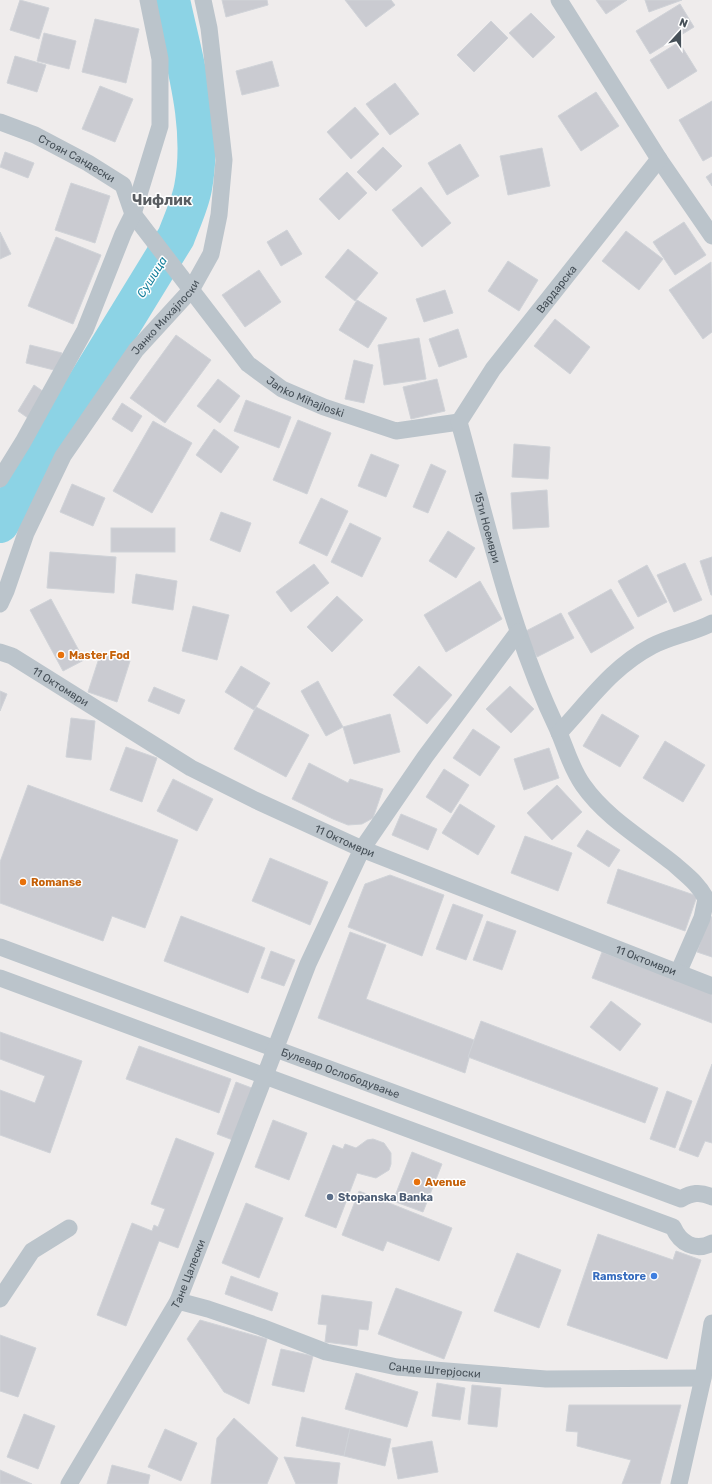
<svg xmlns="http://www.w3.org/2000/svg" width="712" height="1484" font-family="Rubik,sans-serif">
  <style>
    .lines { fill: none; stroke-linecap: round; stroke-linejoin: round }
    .river { stroke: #8cd3e5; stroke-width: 38 }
    .building { fill: #cacbd1; stroke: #d0d3d8 }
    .street { stroke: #bbc4cb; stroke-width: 17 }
    .food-dot { fill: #e8710a; stroke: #fff; stroke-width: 1.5 }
    .service-dot { fill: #5c6f8a; stroke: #fff; stroke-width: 1.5 }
    .shop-dot { fill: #3f7fe0; stroke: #fff; stroke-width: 1.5 }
    .labels { text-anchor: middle; stroke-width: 3; stroke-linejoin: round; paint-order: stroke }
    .street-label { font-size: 11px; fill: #465058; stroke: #fff }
    .food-label { font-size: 11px; font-weight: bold; fill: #c56008; stroke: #fff; text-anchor: start }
    .service-label { font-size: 11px; font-weight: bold; fill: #4e5e75; stroke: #fff; text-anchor: start }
    .shop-label { font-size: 11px; font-weight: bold; fill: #366cbe; stroke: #fff; text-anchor: end }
    .water-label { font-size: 12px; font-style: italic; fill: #15809c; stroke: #fff }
    .district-label { font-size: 15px; font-weight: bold; fill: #595d61; stroke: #fff }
  </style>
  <rect width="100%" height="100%" fill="#efecec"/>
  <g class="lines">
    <path class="river" d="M0,524L176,237C182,221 190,204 193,188C205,125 184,61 171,0"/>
  </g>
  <g class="building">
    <path d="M20,0L49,8L39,39L10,30Z"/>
    <path d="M222,0H267L268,5L226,17Z"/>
    <path d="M345,0H391L395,5L366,27Z"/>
    <path d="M596,0H627L606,14Z"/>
    <path d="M645,0H682L649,12Z"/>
    <path d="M680,4L694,27L650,54L636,31Z"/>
    <path d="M531,13L555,37L533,58L509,33Z"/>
    <path d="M95,19L139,29L126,83L82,72Z"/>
    <path d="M491,21L508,38L474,72L457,55Z"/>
    <path d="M44,33L76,41L69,69L37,61Z"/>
    <path d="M679,42L697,71L668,89L650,60Z"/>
    <path d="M15,56L46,65L37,92L7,83Z"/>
    <path d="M272,61L279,86L242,95L236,71Z"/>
    <path d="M395,83L419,114L390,135L366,104Z"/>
    <path d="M100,86L133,99L115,142L82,129Z"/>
    <path d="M596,92L619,126L581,151L558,116Z"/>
    <path d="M712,101V156L703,161L679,120Z"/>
    <path d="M355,107L379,134L351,159L327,132Z"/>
    <path d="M460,144L479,176L447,195L428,163Z"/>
    <path d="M383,147L402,166L376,191L357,172Z"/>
    <path d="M542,148L550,186L508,195L500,156Z"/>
    <path d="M5,152L34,163L28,178L0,167Z"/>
    <path d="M347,172L367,193L339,220L319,199Z"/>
    <path d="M712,173V186L706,177Z"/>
    <path d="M71,183L110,196L95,243L55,230Z"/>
    <path d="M421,187L451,223L422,247L392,210Z"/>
    <path d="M684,222L706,255L675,275L653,242Z"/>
    <path d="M287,230L302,254L281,266L267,242Z"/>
    <path d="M626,231L663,259L639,290L602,261Z"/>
    <path d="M0,232L11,254L0,259Z"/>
    <path d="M56,237L101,255L73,324L28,306Z"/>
    <path d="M348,249L378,273L355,301L325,277Z"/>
    <path d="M508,261L538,280L519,311L488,291Z"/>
    <path d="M711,262L712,332L703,339L669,290Z"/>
    <path d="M259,270L281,302L245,327L222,295Z"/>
    <path d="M445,290L453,313L424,322L416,299Z"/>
    <path d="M357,300L387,318L368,348L339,330Z"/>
    <path d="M555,319L590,347L570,374L534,346Z"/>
    <path d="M458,329L467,357L439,367L429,339Z"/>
    <path d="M176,335L211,360L165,423L130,398Z"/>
    <path d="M419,338L426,379L384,385L378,345Z"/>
    <path d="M30,345L62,353L58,371L26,363Z"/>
    <path d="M354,360L373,365L364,403L345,399Z"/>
    <path d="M218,379L240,396L220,423L197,406Z"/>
    <path d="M437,379L445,411L411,419L403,387Z"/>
    <path d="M34,385L44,392L28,418L18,411Z"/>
    <path d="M246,400L291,417L279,448L234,431Z"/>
    <path d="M122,403L142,416L132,432L112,419Z"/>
    <path d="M298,420L331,433L307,494L273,480Z"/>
    <path d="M153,421L192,443L152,513L113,491Z"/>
    <path d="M214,429L239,447L221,473L196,455Z"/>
    <path d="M514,444L550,447L548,479L512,477Z"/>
    <path d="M371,454L399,465L386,497L358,486Z"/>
    <path d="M431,464L446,471L428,513L413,507Z"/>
    <path d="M72,484L105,498L93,526L60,512Z"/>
    <path d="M547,490L549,527L513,529L511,493Z"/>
    <path d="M321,498L348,511L327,556L299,543Z"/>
    <path d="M221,512L251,523L240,552L210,540Z"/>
    <path d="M350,523L381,538L362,577L331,562Z"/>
    <rect x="111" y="528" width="64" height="24"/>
    <path d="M448,531L475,548L456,578L429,561Z"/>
    <path d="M50,552L116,557L114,593L47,588Z"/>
    <path d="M712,557V595H711L700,561Z"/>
    <path d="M685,563L702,600L674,612L657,575Z"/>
    <path d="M314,564L329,583L291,612L276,592Z"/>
    <path d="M647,565L667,602L638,617L618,581Z"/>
    <path d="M136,574L177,581L173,610L132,603Z"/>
    <path d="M480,581L502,619L446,652L424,615Z"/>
    <path d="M611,589L634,628L591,653L568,613Z"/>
    <path d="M337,596L363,620L332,652L307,627Z"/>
    <path d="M51,599L84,660L63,671L30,610Z"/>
    <path d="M193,606L229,615L217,660L182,651Z"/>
    <path d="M561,613L574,638L537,657L524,632Z"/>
    <path d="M101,652L130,661L117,702L88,692Z"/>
    <path d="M241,666L270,683L254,710L225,692Z"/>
    <path d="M419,666L452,695L427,724L393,695Z"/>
    <path d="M318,681L343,727L326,736L301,691Z"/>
    <path d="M510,686L534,709L511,733L486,709Z"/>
    <path d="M154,687L185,700L179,714L148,701Z"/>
    <path d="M0,691L7,694L0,711Z"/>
    <path d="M256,707L309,735L286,777L234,749Z"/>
    <path d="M390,714L400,752L354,764L343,727Z"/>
    <path d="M602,714L639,736L620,767L583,746Z"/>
    <path d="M71,718L95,721L91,760L66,757Z"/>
    <path d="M473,729L500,747L480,776L453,758Z"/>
    <path d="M665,741L705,765L683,802L643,778Z"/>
    <path d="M126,747L157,758L142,802L110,790Z"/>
    <path d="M549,748L559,778L524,790L514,759Z"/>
    <path d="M309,763L348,783L350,779L383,789L373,818L362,824L348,825L333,819L292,799Z"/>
    <path d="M444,769L469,785L451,813L426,797Z"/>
    <path d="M173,779L213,799L197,831L157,811Z"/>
    <path d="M28,785L178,840L145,928L112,916L103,941L0,903V862Z"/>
    <path d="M557,785L582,812L552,840L527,813Z"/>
    <path d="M460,804L495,826L478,855L442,833Z"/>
    <path d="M401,814L437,829L428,850L392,835Z"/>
    <path d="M587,830L620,850L609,867L577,846Z"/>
    <path d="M525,836L572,853L558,891L511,873Z"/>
    <path d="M270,858L328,882L310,925L252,901Z"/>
    <path d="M618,869L697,896L685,931L607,903Z"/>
    <path d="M390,875L444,895L422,956L348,927L365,884Z"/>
    <path d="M453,904L483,915L466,960L436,949Z"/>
    <path d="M181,916L265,948L248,993L164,961Z"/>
    <path d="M709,916L712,917V957L697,952Z"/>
    <path d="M487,921L516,931L502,970L473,960Z"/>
    <path d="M350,932L386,945L366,999L474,1040L465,1073L318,1018Z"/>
    <path d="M271,951L295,960L284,986L261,978Z"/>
    <path d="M602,952L712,993V1023L592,978Z"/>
    <path d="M611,1001L641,1024L620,1051L590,1027Z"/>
    <path d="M481,1021L658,1088L645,1123L468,1057Z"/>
    <path d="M0,1032L82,1061L50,1153L0,1135V1090L35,1103L45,1076L0,1059Z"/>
    <path d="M139,1046L231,1079L219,1113L126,1079Z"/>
    <path d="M712,1064V1143L705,1141L698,1157L679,1150Z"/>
    <path d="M236,1082L257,1090L238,1142L217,1134Z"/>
    <path d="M667,1091L692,1101L675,1148L650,1139Z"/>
    <path d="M273,1120L307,1133L289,1180L255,1167Z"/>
    <path d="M176,1138L214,1153L178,1248L159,1241L126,1326L97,1315L132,1223L152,1231L154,1225L158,1227L165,1209L151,1204Z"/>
    <path d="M373,1139L384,1143L391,1153V1164L389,1170L376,1178L357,1173L336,1228L305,1216L333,1145L343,1149L345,1144L356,1148L367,1140Z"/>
    <path d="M412,1152L442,1164L423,1212L393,1201Z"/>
    <path d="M359,1191L452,1228L439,1261L387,1241L383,1251L342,1235Z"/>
    <path d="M246,1203L283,1218L259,1278L222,1263Z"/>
    <path d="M598,1234L673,1260L676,1251L701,1260L667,1359L567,1325Z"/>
    <path d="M517,1253L561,1270L539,1328L494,1311Z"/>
    <path d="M231,1276L278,1293L272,1311L225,1294Z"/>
    <path d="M396,1288L462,1312L444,1359L378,1334Z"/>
    <path d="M322,1295L372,1302L368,1330L359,1329L357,1346L325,1342L327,1325L318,1324Z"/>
    <path d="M200,1320L267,1339L249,1404L224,1392L187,1339Z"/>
    <path d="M0,1335L36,1348L18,1397L0,1391Z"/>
    <path d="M281,1349L313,1356L304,1392L272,1385Z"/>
    <path d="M356,1373L418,1392L407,1427L345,1409Z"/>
    <path d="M437,1383L465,1388L460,1420L432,1416Z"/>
    <path d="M472,1385L501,1388L497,1427L468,1424Z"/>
    <path d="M569,1405H681L660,1484H622L631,1460L577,1446L578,1432L566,1431Z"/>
    <path d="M24,1414L55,1426L38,1469L7,1457Z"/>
    <path d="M302,1417L350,1429L344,1456L296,1446Z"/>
    <path d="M234,1418L278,1458L267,1484H211L217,1438Z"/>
    <path d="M165,1429L197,1443L181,1481L148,1467Z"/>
    <path d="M350,1429L391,1439L385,1466L344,1456Z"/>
    <path d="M432,1441L438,1472L398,1479L392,1448Z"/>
    <path d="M284,1457L340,1463L337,1484H296Z"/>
    <path d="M112,1465L150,1475L148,1484H107Z"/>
    <path d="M0,1470L32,1484H0Z"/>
  </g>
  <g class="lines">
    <g class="street">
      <path d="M559,0L659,159L712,236"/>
      <path id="s1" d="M0,122L35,135L88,163L123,185L133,214L248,364L282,389L324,407L396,431L459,422"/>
      <path id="s2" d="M459,422C488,526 511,633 558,730C566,749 571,768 583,785C606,818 643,839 674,864C686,875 699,884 706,899L702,918L678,973"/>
      <path id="s3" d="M459,422L493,369L659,159"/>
      <path d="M0,479L23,442L85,330L123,234L133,214L160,126V59L148,0"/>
      <path id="s4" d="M0,604L6,591L26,533L63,456L136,350L191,290L211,254L219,215L224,160L209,28L203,0"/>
      <path id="s5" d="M0,652L12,656L191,768L255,800L362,849L712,986"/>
      <path d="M559,733C589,701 612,667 652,646C671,636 693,633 712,623"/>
      <path id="s6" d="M0,947L681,1199C691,1193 700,1191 712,1197"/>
      <path d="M0,978L673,1227C680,1243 695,1252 712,1243"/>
      <path d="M0,1299L32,1251L69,1228"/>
      <path id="s7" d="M178,1301L208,1309L261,1327L326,1352L397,1367L546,1379L703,1378"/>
      <path id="s8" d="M69,1484L178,1301L308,964L362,849L425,757L518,632"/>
      <path d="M679,1484L703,1378L712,1323"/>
    </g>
  </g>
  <g class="food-dot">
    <circle cx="61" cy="655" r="4"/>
    <circle cx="23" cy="882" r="4"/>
    <circle cx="417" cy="1182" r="4"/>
  </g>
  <circle class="service-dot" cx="330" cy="1197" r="4"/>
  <circle class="shop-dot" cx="654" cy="1276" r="4"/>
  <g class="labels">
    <g class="street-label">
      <text dy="4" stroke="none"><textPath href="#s1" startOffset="85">Стоян Сандески</textPath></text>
      <text dy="4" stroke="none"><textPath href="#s3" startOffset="165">Вардарска</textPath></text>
      <text dy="4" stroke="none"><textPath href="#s4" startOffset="334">Јанко Михајлоски</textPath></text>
      <text dy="4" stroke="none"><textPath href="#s1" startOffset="425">Janko Mihajloski</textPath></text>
      <text dy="4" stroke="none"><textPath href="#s2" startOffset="109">15ти Ноември</textPath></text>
      <text dy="4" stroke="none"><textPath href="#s5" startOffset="70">11 Октомври</textPath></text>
      <text dy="4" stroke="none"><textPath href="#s5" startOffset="394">11 Октомври</textPath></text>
      <text dy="4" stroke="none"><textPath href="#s5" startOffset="718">11 Октомври</textPath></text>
      <text dy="4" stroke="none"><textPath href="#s6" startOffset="363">Булевар Ослободување</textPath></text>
      <text dy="4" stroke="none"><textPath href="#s8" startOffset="242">Тане Цалески</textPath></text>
      <text dy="4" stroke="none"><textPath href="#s7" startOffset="267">Санде Штерјоски</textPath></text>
    </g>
    <g class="food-label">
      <text x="69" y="659">Master Fod</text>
      <text x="31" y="886">Romanse</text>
      <text x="425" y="1186">Avenue</text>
    </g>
    <g class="service-label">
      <text x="338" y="1201">Stopanska Banka</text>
    </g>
    <g class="shop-label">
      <text x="646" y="1280">Ramstore</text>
    </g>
    <g class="water-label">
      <text transform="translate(152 277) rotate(-58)" y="4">Сушица</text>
    </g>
    <g class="district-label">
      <text x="162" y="205">Чифлик</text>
    </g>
  </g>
  <g transform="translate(680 32) rotate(21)" stroke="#ffffff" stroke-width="3" paint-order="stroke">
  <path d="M0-3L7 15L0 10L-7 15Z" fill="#465058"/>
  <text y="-6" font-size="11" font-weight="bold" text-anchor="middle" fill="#465058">N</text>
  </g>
</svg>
